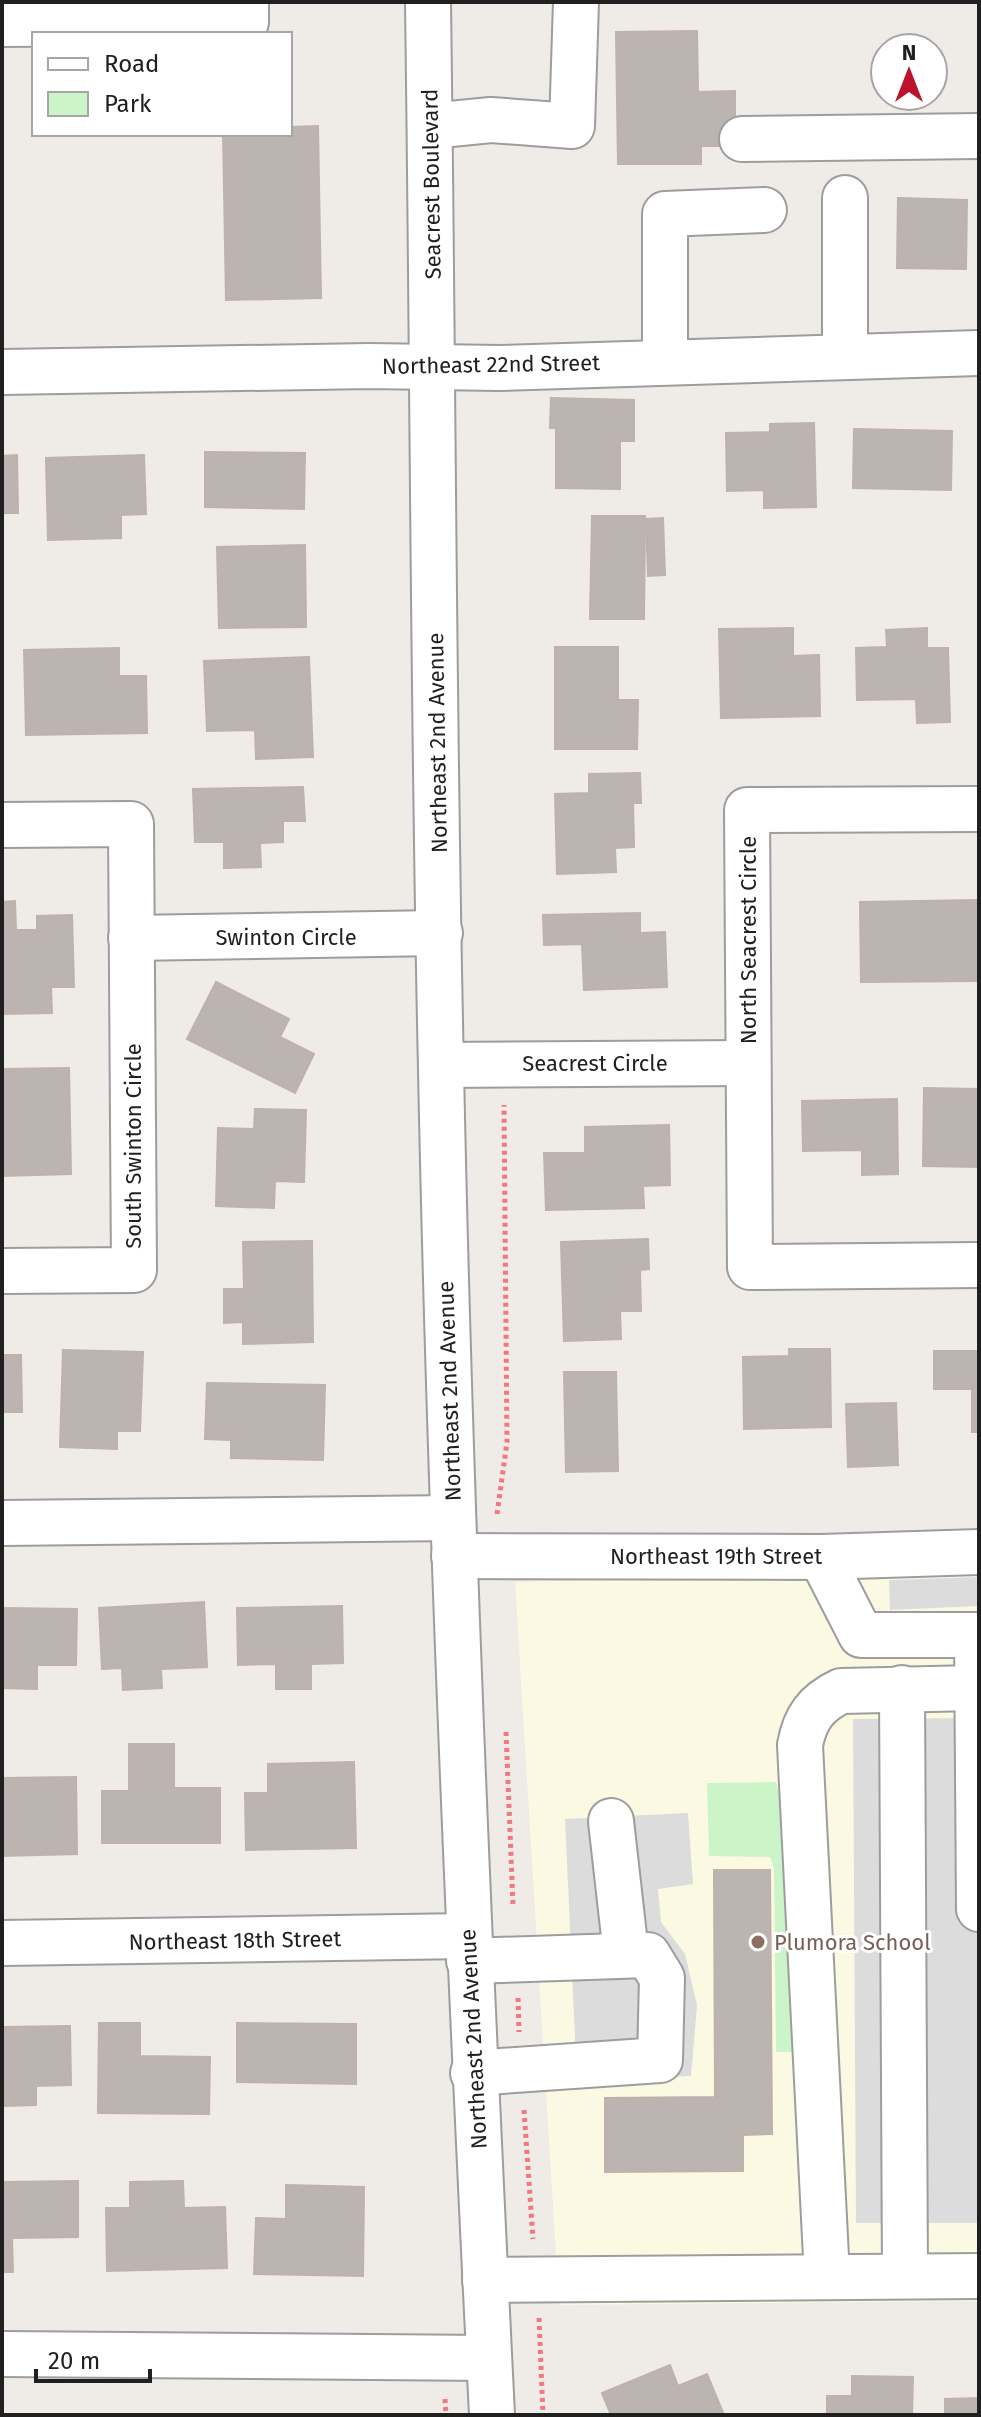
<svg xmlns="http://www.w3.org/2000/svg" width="981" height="2417" font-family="'Fira Sans',sans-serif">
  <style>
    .education { fill: #fcf9e3 }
    .park { fill: #cbf5c8 }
    .parking { fill: #dcdcdc }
    .building { fill: #bcb4b0; stroke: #c0b1aa; stroke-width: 2 }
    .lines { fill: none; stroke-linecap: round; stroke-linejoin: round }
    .minor-casing { stroke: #9d9d9d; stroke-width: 48 }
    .path { stroke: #ed7a7f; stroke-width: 5; stroke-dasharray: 4 4; stroke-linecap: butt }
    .minor { stroke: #fff; stroke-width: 44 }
    .education-dot { fill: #8d6e63; stroke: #fff; stroke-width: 3 }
    .labels { text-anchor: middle; stroke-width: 6; stroke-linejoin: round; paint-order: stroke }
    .street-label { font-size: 22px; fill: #202020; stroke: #fff }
    .education-label { font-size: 22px; fill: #785e54; stroke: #fff; text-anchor: start }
  </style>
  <rect width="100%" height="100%" fill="#efebe7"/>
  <path class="education" d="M979,1571V2301L559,2305L515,1582Z"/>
  <path class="park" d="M776,1782L787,1822L800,2052H776L774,1868L770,1857L709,1856L707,1783Z"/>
  <g class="parking">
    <path d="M979,1577V1606L890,1610L889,1580Z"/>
    <path d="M979,1718V2223H856L853,1719Z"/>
    <path d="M688,1813L693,1884L658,1889L661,1922L685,1954L697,2005L691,2076L577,2080L565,1819Z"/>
  </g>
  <g class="building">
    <path d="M697,31L698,92L735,91V146H701V164H618L616,32Z"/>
    <path d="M318,126L321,298L226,300L223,134H290V127Z"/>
    <path d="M898,198L967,200L966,269L897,268Z"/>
    <path d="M551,398L634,400V441H620V489L556,488V428H550Z"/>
    <path d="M814,423L816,507L764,508V490L727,491L726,433L770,432V424Z"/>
    <path d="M854,429L952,431L951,490L853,488Z"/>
    <path d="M205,452L305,453L304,509L205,507Z"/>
    <path d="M17,455L18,513H2V456Z"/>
    <path d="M144,455L146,514L121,515V538L48,540L46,458Z"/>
    <path d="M592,516H645L644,619H590Z"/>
    <path d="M663,518L665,575L648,576L646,519Z"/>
    <path d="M305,545L306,627L219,628L217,547Z"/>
    <path d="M793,628V656L819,655L820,716L721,718L719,629Z"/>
    <path d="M927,628V648H948L950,722L917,723L916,699L857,700L856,648L887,647L886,630Z"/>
    <path d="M555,647H618V700H638L637,749H555Z"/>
    <path d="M119,648V676H146L147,733L26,735L24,650Z"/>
    <path d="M309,657L313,757L256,759L255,730L207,731L204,661Z"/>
    <path d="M640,773L641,803H633L634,847L615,848L616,872L557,874L555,794L589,793V774Z"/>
    <path d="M303,787L305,821H283V842L260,843L261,867L224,868V842H195L193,789Z"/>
    <path d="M979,900V981L861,982L860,902Z"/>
    <path d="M15,901L16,930H37V916L72,915L74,987H51L52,1013L2,1014V902Z"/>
    <path d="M640,913V933L665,932L667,987L584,990L582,944L544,945L543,915Z"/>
    <path d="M216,982L289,1019L280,1037L314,1054L295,1093L187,1039Z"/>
    <path d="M69,1068L71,1174L2,1176V1069Z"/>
    <path d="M924,1088L979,1089V1167L923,1166Z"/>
    <path d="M897,1099L898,1174L862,1175V1150L803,1151L802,1101Z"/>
    <path d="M255,1109L306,1110L304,1182L275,1181L274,1208L216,1206L218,1128L254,1129Z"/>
    <path d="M669,1125L670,1185L643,1186L644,1208L546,1210L544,1153H585V1127Z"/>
    <path d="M648,1239L649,1269L640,1270L641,1311H620L621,1339L564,1341L561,1242Z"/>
    <path d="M312,1241L313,1342L243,1344V1322L224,1323V1289H244L243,1242Z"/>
    <path d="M789,1349H830L831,1427L744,1429L743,1357L789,1356Z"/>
    <path d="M63,1350L143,1352L140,1431H117V1449L60,1447Z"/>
    <path d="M934,1351H979V1432H972V1389H934Z"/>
    <path d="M2,1355H21L22,1412H2Z"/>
    <path d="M564,1372H616L618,1471L566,1472Z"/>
    <path d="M207,1383L325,1385L323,1460L231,1458V1440L205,1439Z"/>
    <path d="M896,1403L898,1465L848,1467L846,1404Z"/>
    <path d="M204,1602L207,1667L161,1669L162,1688L123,1690L122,1668L102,1669L99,1608Z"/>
    <path d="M342,1606L343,1663L311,1664V1689H276V1664L238,1665L237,1608Z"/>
    <path d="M2,1608L77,1609L76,1665H37V1689L2,1688Z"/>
    <path d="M129,1744H174V1788H220V1843H102V1791H129Z"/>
    <path d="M354,1762L356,1848L246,1850L245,1793H268V1764Z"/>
    <path d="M76,1777L77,1854L2,1856V1778Z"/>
    <path d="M714,1870H770L772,2134L743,2135V2171L605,2172V2098L715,2097Z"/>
    <path d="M99,2023H140V2056L210,2057L209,2114L98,2113Z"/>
    <path d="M237,2023L356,2024V2084L237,2082Z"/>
    <path d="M70,2026L71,2085L36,2086V2105L5,2106L2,2027Z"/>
    <path d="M78,2181V2237L12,2238L13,2272H2V2182Z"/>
    <path d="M183,2181L184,2208L225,2207L227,2268L107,2271L106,2208H130V2182Z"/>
    <path d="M286,2185L364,2187L363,2276L254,2274L256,2218L286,2219Z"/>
    <path d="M670,2365L678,2386L707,2374L724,2415H611L602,2393Z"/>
    <path d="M852,2376L913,2377L912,2415H827V2396H852Z"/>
    <path d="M979,2398V2415H945V2399Z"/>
  </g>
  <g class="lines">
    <defs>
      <g id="minor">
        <path d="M428,2C433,358 433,714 441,1069C450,1518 470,1967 492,2415"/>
        <path d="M2,24L246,22V2"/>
        <path d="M430,126L491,120L572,126L576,2"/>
        <path d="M742,139L979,136"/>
        <path d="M845,198V356"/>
        <path d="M665,360V214L764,210"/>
        <path d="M2,372L369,366L499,368L979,353"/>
        <path d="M979,809L747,810L750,1267L979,1265"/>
        <path d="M2,825L131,824L134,1270L2,1271"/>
        <path d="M131,938L440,933"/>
        <path d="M441,1065L748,1063"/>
        <path d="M2,1523L453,1518"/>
        <path d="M454,1556L821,1557L979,1552"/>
        <path d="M821,1557L861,1635H979"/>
        <path d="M977,1635L979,1909"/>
        <path d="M902,1688L905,2276"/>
        <path d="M611,1821L626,1954"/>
        <path d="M2,1943L468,1936"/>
        <path d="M469,1961L648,1955L662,1978L660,2060L473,2073"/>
        <path d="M827,2277L800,1745C805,1718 816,1703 841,1691L976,1688"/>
        <path d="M485,2280L979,2276"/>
        <path d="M2,2354L489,2358"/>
      </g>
    </defs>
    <use href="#minor" class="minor-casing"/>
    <g class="path">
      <path d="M497,1514L507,1442L504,1105"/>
      <path d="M506,1732L513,1905"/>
      <path d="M518,1998L519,2032"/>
      <path d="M524,2110L533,2239"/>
      <path d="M539,2318L543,2415"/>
      <path d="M445,2399L446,2415"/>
    </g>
    <use href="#minor" class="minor"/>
  </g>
  <circle class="education-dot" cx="758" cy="1942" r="8"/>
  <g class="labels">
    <g class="street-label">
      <text transform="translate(431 184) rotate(-91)" y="8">Seacrest Boulevard</text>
      <text transform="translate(491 364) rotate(-1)" y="8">Northeast 22nd Street</text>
      <text transform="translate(437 743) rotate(-91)" y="8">Northeast 2nd Avenue</text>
      <text x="286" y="945">Swinton Circle</text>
      <text transform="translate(748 940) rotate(-90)" y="8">North Seacrest Circle</text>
      <text x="595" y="1071">Seacrest Circle</text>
      <text transform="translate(133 1146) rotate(-90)" y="8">South Swinton Circle</text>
      <text transform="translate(449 1391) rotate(-92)" y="8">Northeast 2nd Avenue</text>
      <text x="716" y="1564">Northeast 19th Street</text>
      <text transform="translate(235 1940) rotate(-1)" y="8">Northeast 18th Street</text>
      <text transform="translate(473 2039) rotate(-93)" y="8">Northeast 2nd Avenue</text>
    </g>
    <g class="education-label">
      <text x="774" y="1950">Plumora School</text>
    </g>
  </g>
  <rect width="981" height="2417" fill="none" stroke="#202020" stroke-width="8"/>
  <rect x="32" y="32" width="260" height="104" fill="#ffffff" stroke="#a6a6a6" stroke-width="2"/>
  <rect x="48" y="58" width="40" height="12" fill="#ffffff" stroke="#a6a6a6" stroke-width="2"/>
  <text x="104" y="72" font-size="24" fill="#202020">Road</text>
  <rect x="48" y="92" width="40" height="24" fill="#cbf5c8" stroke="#a6a6a6" stroke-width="2"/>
  <text x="104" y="112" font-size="24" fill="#202020">Park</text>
  <g transform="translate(909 72)"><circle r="38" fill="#ffffff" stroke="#a6a6a6" stroke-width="2"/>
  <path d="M0-6L14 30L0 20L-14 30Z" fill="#bd122b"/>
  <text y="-12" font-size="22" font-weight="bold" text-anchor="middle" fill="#202020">N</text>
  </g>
  <path d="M36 2369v12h114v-12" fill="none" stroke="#202020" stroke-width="4"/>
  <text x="48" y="2369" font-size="24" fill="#202020" stroke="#ffffff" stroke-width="6" paint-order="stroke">20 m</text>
</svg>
